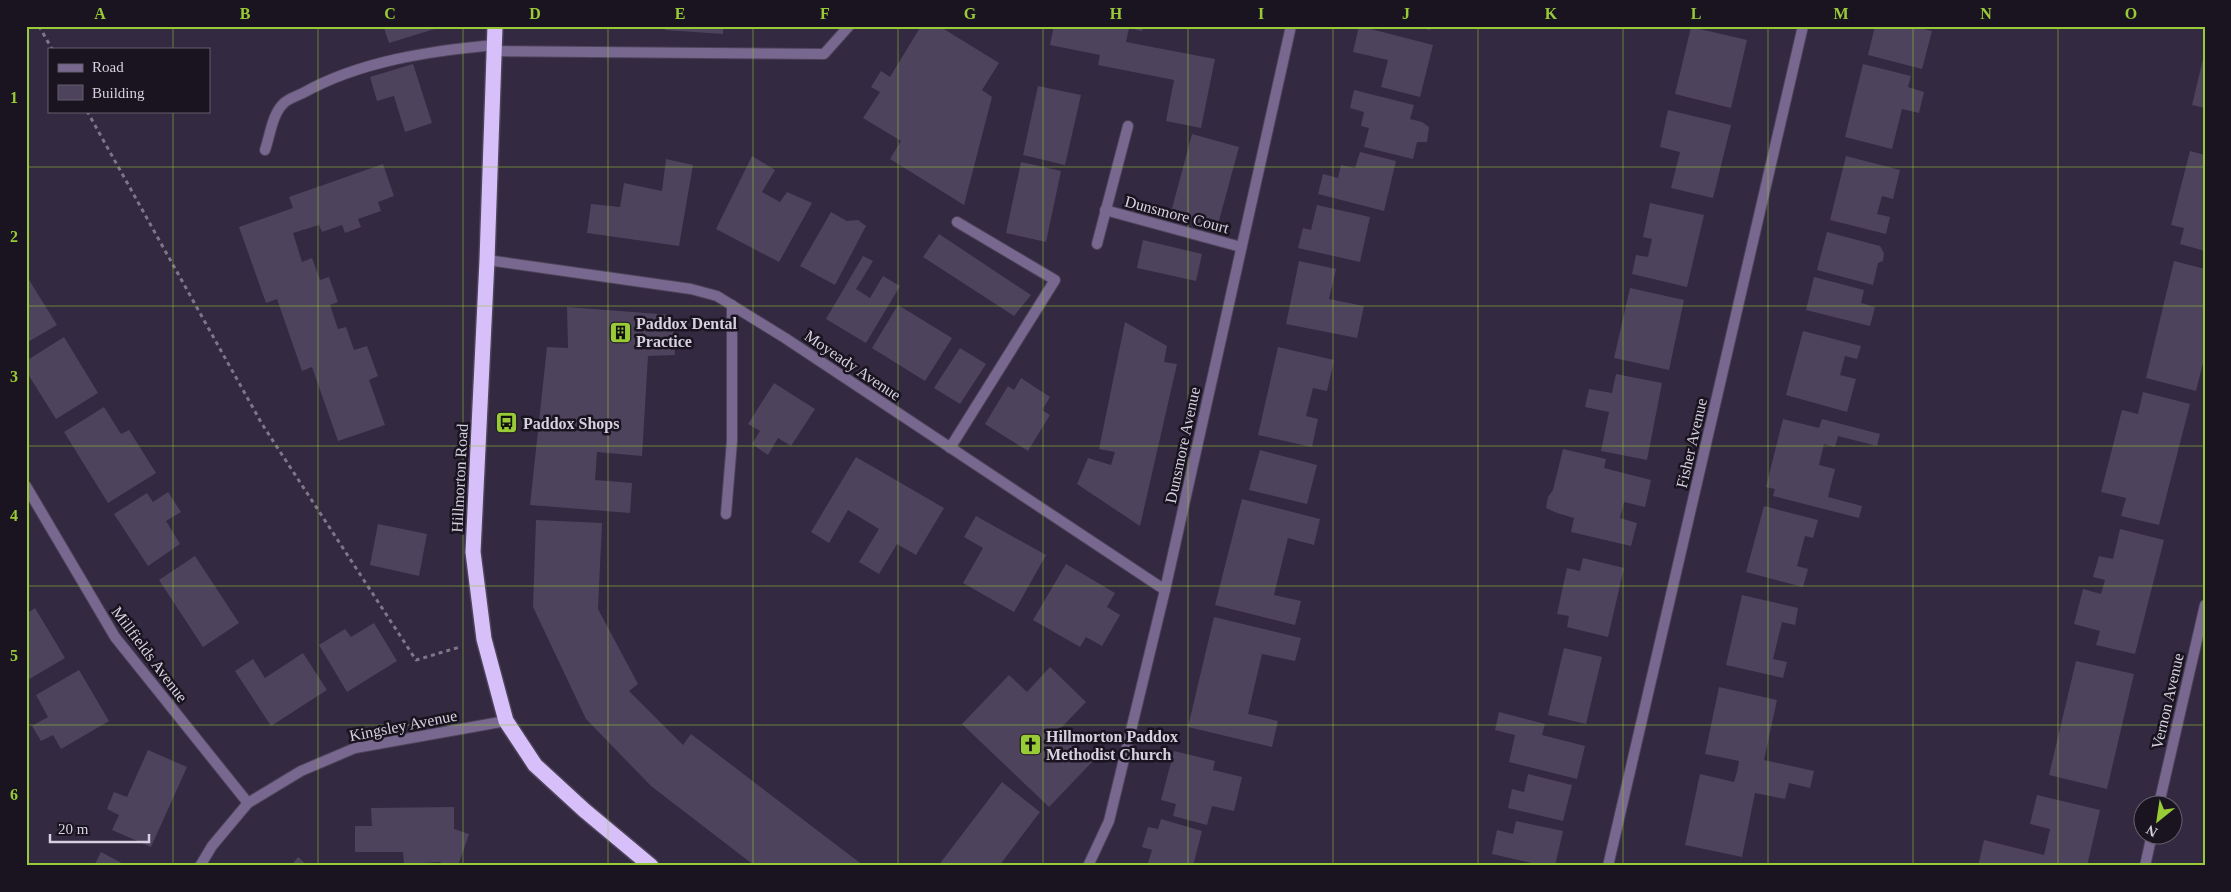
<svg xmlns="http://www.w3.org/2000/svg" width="2231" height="892" font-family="'Times New Roman',serif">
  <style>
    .building { fill: #4e435d }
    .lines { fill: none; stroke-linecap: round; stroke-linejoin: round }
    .lane-casing { stroke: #4d445a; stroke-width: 12 }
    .street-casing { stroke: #4d445a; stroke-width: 12 }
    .highway-casing { stroke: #4d445a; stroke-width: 18 }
    .path { stroke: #7e768a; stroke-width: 3; stroke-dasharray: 4 4; stroke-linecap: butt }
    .lane { stroke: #78688f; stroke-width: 10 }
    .street { stroke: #78688f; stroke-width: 10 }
    .highway { stroke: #d7c0fa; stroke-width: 15 }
    .grid { fill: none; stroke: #99cb36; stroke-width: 1; stroke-opacity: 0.55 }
    .labels { text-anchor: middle; stroke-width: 5; stroke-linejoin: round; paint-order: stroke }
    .street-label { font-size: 16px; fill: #d6d0e0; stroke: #19141f }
    .poi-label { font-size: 16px; font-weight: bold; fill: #d6d0e0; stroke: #19141f; text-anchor: start }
    .neatline { fill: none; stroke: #99cb36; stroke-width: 2 }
    .grid-label { font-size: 16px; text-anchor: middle; font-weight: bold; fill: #99cb36 }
  </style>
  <rect width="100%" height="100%" fill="#332941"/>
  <g class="building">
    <path d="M389,26H441V27L389,43L384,28Z"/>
    <path d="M665,26H723V34L665,30Z"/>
    <path d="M921,26H939L999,63L982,90L992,97L964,205L890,159L901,141L863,118L880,92L871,87L881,71L890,77Z"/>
    <path d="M1054,26H1143L1142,31L1129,28L1126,42L1215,59L1201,128L1166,121L1174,80L1098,65L1100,55L1050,45Z"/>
    <path d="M1359,26L1433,45L1420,97L1381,87L1388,60L1353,52Z"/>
    <path d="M1417,26H1439L1429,30Z"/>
    <path d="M1875,26H1912L1932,31L1922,69L1868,55Z"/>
    <path d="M1691,27L1747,40L1731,108L1675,94Z"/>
    <path d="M2204,55H2205V108L2192,105Z"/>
    <path d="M413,64L432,123L405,132L394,96L377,101L370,77Z"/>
    <path d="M1863,64L1911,76L1908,87L1924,92L1919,113L1902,109L1892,149L1845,137Z"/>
    <path d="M1038,86L1081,95L1065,165L1023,155Z"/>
    <path d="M1354,90L1414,105L1410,119L1422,122L1429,127L1427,142H1417L1413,159L1364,147L1369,128L1361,126L1364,112L1350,108Z"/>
    <path d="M1668,110L1731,125L1713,198L1671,188L1680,152L1660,147Z"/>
    <path d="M1192,134L1239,147L1217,228L1170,216Z"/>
    <path d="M2190,151L2205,155V251L2180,244L2184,228L2171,225Z"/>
    <path d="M1360,152L1396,161L1384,211L1318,194L1323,174L1338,178L1341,165L1355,168Z"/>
    <path d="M752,156L775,170L762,192L780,202L787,192L812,203L779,262L716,229Z"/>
    <path d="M1846,156L1900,170L1893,199L1882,196L1877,214L1890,217L1886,234L1830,220Z"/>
    <path d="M666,159L693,165L679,246L587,233L591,204L620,207L624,183L662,191Z"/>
    <path d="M1021,162L1061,171L1046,242L1006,233Z"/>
    <path d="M383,164L394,196L378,202L381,211L358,219L361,227L345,233L342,225L322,232L319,225L293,233L302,262L312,258L320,280L329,277L338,302L330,305L338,329L346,327L354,350L367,346L378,376L369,380L385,425L338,441L312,367L302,371L277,299L266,303L239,227L293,208L289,197Z"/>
    <path d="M1650,203L1704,215L1687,287L1632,274L1636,255L1648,257L1652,239L1643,237Z"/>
    <path d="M1317,205L1370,217L1360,262L1298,248L1303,228L1311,230Z"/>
    <path d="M831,212L847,221L858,220L866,226L835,285L800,266Z"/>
    <path d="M1827,232L1880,246L1884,253L1883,261L1878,263L1873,285L1817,270Z"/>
    <path d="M939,234L1031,295L1014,316L923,257Z"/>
    <path d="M1143,240L1202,254L1196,281L1137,268Z"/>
    <path d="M863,256L873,261L856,289L870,298L883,276L900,286L866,343L826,319Z"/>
    <path d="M1299,261L1336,269L1329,299L1364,306L1357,338L1286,324Z"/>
    <path d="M2174,261L2205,269V355L2196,391L2146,378Z"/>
    <path d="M26,275L57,325L26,343Z"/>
    <path d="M1814,277L1864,290L1861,303L1875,307L1870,326L1806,310Z"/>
    <path d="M1630,288L1684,300L1669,370L1614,358Z"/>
    <path d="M898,305L952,338L925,381L872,348Z"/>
    <path d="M567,307L672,315L675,355L648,356L642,456L597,452L595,480L632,483L630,513L530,505L547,347L568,348Z"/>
    <path d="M1125,322L1167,346L1164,362L1177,364L1140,526L1077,484L1088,458L1111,465L1115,452L1099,449Z"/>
    <path d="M1803,331L1861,346L1857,359L1845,356L1840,375L1856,379L1847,412L1786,395Z"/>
    <path d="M64,337L98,393L56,419L26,371V361Z"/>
    <path d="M1278,347L1334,360L1327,391L1313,388L1306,416L1318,419L1312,447L1258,435Z"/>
    <path d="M960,348L986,364L960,404L934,388Z"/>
    <path d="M1616,374L1662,383L1647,460L1601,451L1609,412L1585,407L1589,389L1612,393Z"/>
    <path d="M1021,378L1050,397L1042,410L1050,415L1028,451L985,424L1008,386L1014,390Z"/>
    <path d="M774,383L815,409L791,446L778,438L768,455L752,444L760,431L748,424Z"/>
    <path d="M2143,392L2190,404L2159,525L2121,516L2126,498L2101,492L2122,410L2138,414Z"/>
    <path d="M104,407L121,434L129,430L156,473L108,503L64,432Z"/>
    <path d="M1783,419L1819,428L1822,419L1880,434L1877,446L1838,436L1835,447L1824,444L1819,465L1835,469L1828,497L1862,506L1859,518L1773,496L1775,489L1766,487Z"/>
    <path d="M1563,449L1606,459L1604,468L1651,480L1645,507L1624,502L1620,518L1637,523L1631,546L1571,532L1574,518L1557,513L1546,508L1548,497L1553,490Z"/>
    <path d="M1260,450L1317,465L1307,504L1249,490Z"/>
    <path d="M856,457L944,508L916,555L897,544L879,574L859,562L879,529L848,510L829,543L811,532Z"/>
    <path d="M168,492L181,512L166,521L180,544L148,566L114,514L147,493L153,502Z"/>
    <path d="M1242,499L1320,519L1314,545L1288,538L1274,595L1301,601L1295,625L1215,605Z"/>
    <path d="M1764,506L1818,520L1813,538L1805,536L1797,566L1808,569L1803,587L1746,572Z"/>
    <path d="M976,516L1046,555L1014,612L963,583L983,548L964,537Z"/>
    <path d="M536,520L602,523L598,609L638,684L629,691L683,745L691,734L864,866H755L651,786L586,719L533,607Z"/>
    <path d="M378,524L427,534L419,576L370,565Z"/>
    <path d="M2120,529L2164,540L2135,654L2096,645L2100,631L2074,624L2083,589L2101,594L2105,580L2093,577L2099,556L2113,559Z"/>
    <path d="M195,556L239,623L203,647L159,580Z"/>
    <path d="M1583,558L1624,568L1608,637L1567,627L1569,616L1557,614L1567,568L1580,571Z"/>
    <path d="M1066,564L1115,593L1107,607L1120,615L1102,646L1086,637L1080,647L1033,620Z"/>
    <path d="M1742,595L1798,608L1795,625L1782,622L1773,659L1787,662L1783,678L1726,665Z"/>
    <path d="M35,608L65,658L26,681V614Z"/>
    <path d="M1214,617L1301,638L1295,661L1262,654L1248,714L1278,721L1272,747L1188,727Z"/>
    <path d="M374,623L397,661L347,692L319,645L345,629L351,637Z"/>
    <path d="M1564,648L1602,657L1586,724L1548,715Z"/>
    <path d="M303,653L327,690L271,726L235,671L253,659L265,678Z"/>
    <path d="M2076,661L2134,674L2107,789L2049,775Z"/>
    <path d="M1050,667L1086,702L1059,730L1093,761L1049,807L962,724L1009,675L1027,692Z"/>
    <path d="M79,670L109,721L61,749L53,735L41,741L32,726L48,717L36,695Z"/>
    <path d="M1719,687L1777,700L1764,760L1814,771L1810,788L1789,783L1785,799L1755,793L1742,857L1685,845L1700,774L1734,782L1737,772L1739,761L1705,754Z"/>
    <path d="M1499,712L1545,724L1542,735L1585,746L1577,779L1509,762L1515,735L1495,730Z"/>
    <path d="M148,750L187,767L151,847L112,830L119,815L107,809L114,792L127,797Z"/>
    <path d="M1174,751L1215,761L1213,770L1242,777L1234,811L1212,806L1207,825L1173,816L1176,804L1161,800Z"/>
    <path d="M1528,774L1572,785L1563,821L1508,808L1512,789L1524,792Z"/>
    <path d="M1002,782L1040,812L999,866H938Z"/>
    <path d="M2037,795L2100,810L2087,866H1978L1984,840L2044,855L2050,829L2030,824Z"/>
    <path d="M454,807V829L469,834L458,866H446L440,862L404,864L403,852H355V826H372L371,808Z"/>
    <path d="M1161,819L1202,831L1193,866H1147L1152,850L1142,847L1148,827L1158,829Z"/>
    <path d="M1516,821L1563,831L1555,866H1545L1492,854L1497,830L1513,834Z"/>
    <path d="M101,852L127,866H94Z"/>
    <path d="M298,857L308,866H291Z"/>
  </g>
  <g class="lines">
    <defs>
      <g id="lane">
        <path d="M265,150C270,136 272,115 283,104C287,99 297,96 303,93C360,61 430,51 494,45"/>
        <path d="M950,448L1055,280L957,222"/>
        <path d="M726,514L732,441V305"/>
      </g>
      <g id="street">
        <path d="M494,51L824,54L849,26"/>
        <path d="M1105,210L1241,247"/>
        <path d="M1097,244L1128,126"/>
        <path d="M487,260L691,289L717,296L785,338L1165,590"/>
        <path d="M26,486L115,637L248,803"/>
        <path d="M2159,804L2205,605"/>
        <path d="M200,866L212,846L248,803L301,771L355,748L506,721"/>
        <path d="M1088,866L1109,821L1165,590L1291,26"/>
        <path d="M1608,866L1803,26"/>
        <path d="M2145,866L2152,834"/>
      </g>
      <path id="highway" d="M495,26L487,260L473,552L484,639L506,721L535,765L584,810L651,866"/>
    </defs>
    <use href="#lane" class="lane-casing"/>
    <use href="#street" class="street-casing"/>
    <use href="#highway" class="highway-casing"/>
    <g class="path">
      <path d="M39,26L52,49"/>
      <path d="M87,111L262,424L416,660L460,647"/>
    </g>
    <use href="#lane" class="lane"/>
    <use href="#street" class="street"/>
    <use href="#highway" class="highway"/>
  </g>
  <path class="grid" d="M173,26V49M318,26V866M463,26V866M608,26V866M753,26V866M898,26V866M1043,26V866M1188,26V866M1333,26V866M1478,26V866M1623,26V866M1768,26V866M1913,26V866M2058,26V866M173,111V866M26,167H2205M26,306H2205M26,446H2205M26,586H2205M26,725H2205"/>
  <defs>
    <symbol id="building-square" viewBox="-11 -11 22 22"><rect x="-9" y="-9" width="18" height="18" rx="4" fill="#99cb36" stroke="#19141f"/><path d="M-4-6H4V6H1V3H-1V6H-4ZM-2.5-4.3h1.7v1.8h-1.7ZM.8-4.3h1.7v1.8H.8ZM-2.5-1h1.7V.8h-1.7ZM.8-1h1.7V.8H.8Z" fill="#111"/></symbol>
    <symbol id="bus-square" viewBox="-11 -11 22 22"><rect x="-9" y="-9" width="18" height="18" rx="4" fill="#99cb36" stroke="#19141f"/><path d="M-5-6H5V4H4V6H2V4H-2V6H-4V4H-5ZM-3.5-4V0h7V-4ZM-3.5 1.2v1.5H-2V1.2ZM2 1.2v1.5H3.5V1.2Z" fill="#111"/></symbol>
    <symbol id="church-square" viewBox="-11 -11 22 22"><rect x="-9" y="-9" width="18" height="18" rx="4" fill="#99cb36" stroke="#19141f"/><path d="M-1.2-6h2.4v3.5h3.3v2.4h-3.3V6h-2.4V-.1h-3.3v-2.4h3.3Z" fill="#111"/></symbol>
  </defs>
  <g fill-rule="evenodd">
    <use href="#building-square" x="608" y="320" width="25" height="25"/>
    <use href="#bus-square" x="494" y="410" width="25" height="25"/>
    <use href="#church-square" x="1018" y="732" width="25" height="25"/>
  </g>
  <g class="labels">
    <g class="street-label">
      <text transform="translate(1177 214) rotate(15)" y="6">Dunsmore Court</text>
      <text transform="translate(853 365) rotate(34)" y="6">Moyeady Avenue</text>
      <text transform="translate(1691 443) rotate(-77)" y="6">Fisher Avenue</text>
      <text transform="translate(1182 445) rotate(-78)" y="6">Dunsmore Avenue</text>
      <text transform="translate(459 478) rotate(-87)" y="6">Hillmorton Road</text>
      <text transform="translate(150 654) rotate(53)" y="6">Millfields Avenue</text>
      <text transform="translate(2167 701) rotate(-77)" y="6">Vernon Avenue</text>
      <text transform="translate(403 725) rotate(-11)" y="6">Kingsley Avenue</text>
    </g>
    <g class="poi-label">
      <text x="636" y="329">Paddox Dental<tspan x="636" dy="18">Practice</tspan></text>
      <text x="523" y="429">Paddox Shops</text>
      <text x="1046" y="742">Hillmorton Paddox<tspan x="1046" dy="18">Methodist Church</tspan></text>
    </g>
  </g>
  <rect width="2231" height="892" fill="none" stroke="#19141f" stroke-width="55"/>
  <rect x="48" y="48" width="162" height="65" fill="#19141f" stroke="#655f6c"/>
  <rect x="58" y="64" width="25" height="8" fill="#78688f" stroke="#655f6c"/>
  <text x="92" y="72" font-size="15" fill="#d6d0e0">Road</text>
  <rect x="58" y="85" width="25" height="15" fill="#4e435d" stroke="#655f6c"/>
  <text x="92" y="98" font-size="15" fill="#d6d0e0">Building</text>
  <g transform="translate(2158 820) rotate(210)"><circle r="24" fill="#19141f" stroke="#655f6c"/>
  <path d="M0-4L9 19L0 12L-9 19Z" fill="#99cb36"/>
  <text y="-8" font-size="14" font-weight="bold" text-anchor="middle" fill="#d6d0e0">N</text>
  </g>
  <path d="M50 834v8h99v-8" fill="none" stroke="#d6d0e0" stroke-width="2.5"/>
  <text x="58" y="834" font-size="15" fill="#d6d0e0" stroke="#19141f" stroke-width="4" paint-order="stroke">20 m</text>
  <rect x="28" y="28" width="2176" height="836" class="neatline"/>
  <g class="grid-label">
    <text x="100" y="19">A</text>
    <text x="245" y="19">B</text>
    <text x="390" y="19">C</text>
    <text x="535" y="19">D</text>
    <text x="680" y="19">E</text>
    <text x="825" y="19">F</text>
    <text x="970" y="19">G</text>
    <text x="1116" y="19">H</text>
    <text x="1261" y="19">I</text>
    <text x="1406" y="19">J</text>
    <text x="1551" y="19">K</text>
    <text x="1696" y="19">L</text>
    <text x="1841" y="19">M</text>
    <text x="1986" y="19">N</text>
    <text x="2131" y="19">O</text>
    <text x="14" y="103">1</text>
    <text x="14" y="242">2</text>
    <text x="14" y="382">3</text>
    <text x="14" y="521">4</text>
    <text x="14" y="661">5</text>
    <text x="14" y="800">6</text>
  </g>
</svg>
